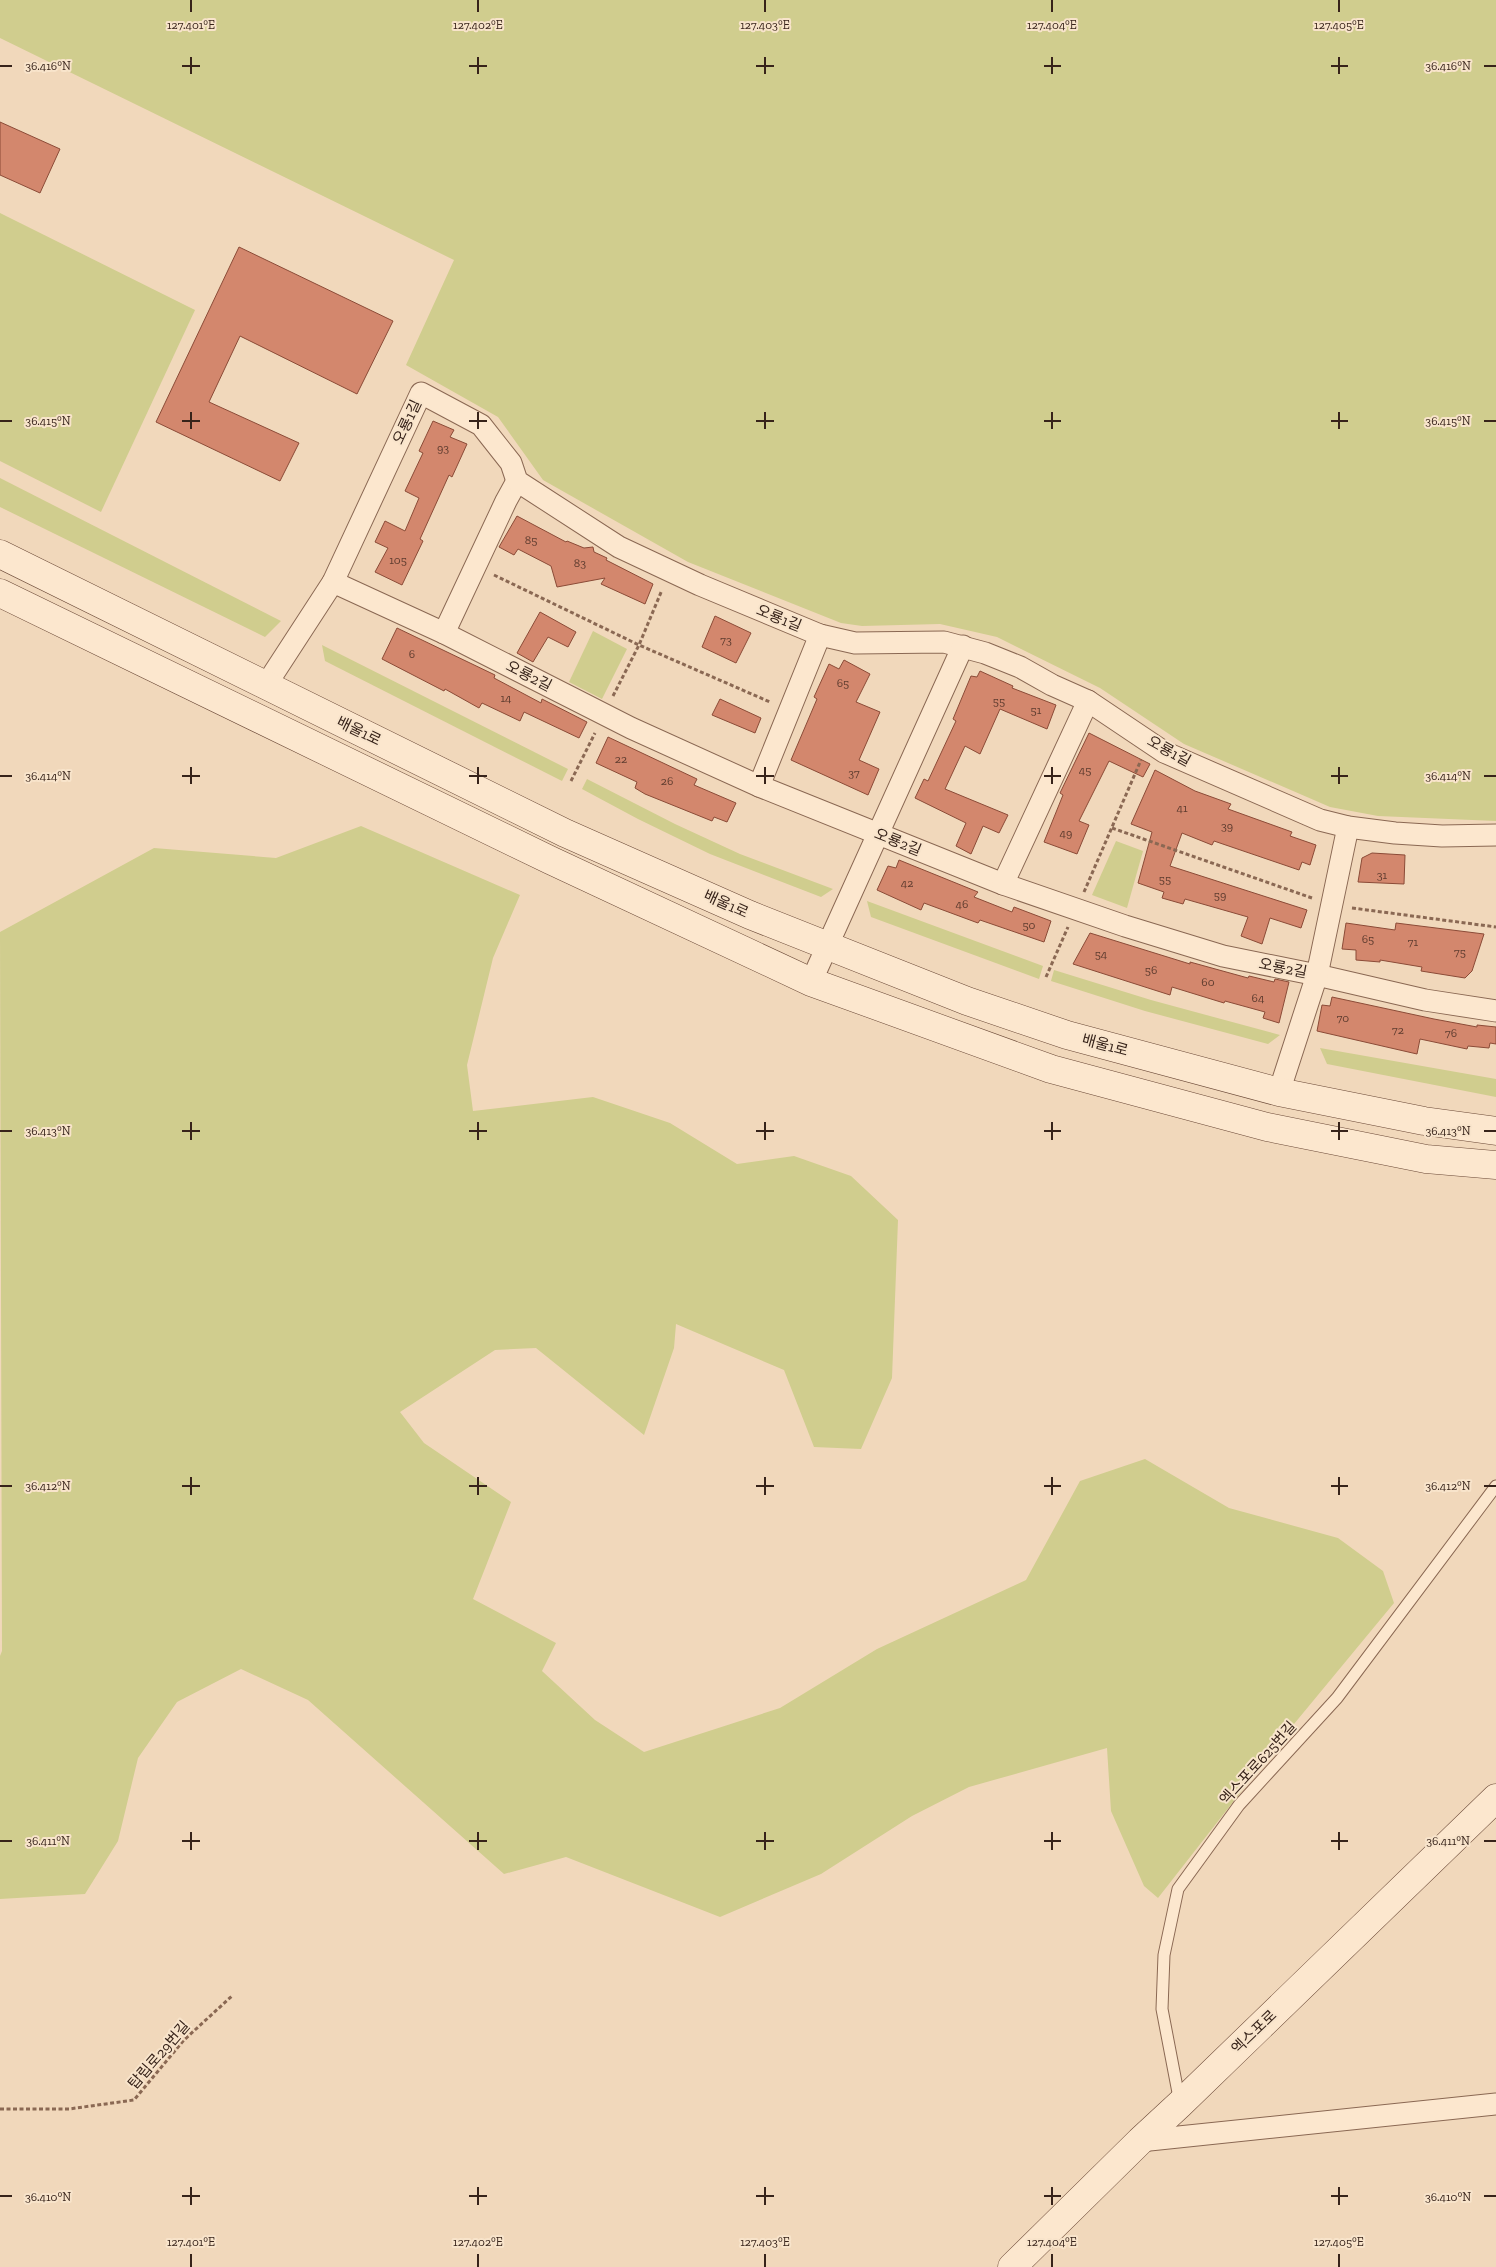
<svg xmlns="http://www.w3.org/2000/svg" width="1496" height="2267" font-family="'Zilla Slab','Noto Sans KR',serif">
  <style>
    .green { fill: #d0cd8e }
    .building { fill: #d3876d; stroke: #8b4b37 }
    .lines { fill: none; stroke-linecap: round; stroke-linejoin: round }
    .service-casing { stroke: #8a6853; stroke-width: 13 }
    .minor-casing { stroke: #8a6853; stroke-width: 23 }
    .secondary-casing { stroke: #6b4937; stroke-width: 29 }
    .path { stroke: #8a6853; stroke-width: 3; stroke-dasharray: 4 2.5; stroke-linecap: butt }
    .service { stroke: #fce7ce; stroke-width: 11 }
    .minor { stroke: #fce7ce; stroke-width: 21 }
    .secondary { stroke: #fce7ce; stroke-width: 28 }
    .ticks { fill: none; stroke: #37231a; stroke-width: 2 }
    .labels { text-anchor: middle; stroke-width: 4; stroke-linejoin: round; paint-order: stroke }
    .number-label { font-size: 12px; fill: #5e3c2f }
    .street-label { font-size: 15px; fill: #37231a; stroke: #f8e4cb }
    .ticks-label { font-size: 12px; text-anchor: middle; fill: #37231a; stroke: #f8e4cb; stroke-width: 4; stroke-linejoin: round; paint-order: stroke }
  </style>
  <rect width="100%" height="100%" fill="#f1d8bb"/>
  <g class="green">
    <path d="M0,0H1496V821L1378,816L1330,807L1184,744L1100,688L997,637L940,624L862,626L841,623L688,562L543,480L498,417L406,365L454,260L0,38Z"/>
    <path d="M0,213L195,310L101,512L0,461Z"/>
    <path d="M0,478L281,621L265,637L0,507Z"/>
    <path d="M593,631L627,649L602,699L569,682Z"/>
    <path d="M322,645L568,769L562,781L325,661Z"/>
    <path d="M587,779L675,824L740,854L833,889L821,897L710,854L638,819L582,789Z"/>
    <path d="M361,826L520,895L493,958L467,1065L473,1111L593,1097L670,1123L737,1164L794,1156L851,1176L898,1220L892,1378L861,1449L814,1447L784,1370L676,1324L674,1348L644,1435L536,1348L495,1350L400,1412L424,1443L511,1502L473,1599L556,1643L542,1671L595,1720L644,1752L780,1708L877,1649L1026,1580L1080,1481L1145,1459L1229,1508L1338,1538L1383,1571L1394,1603L1294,1724L1158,1898L1144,1886L1111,1811L1107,1748L969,1787L912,1816L821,1874L720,1917L566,1857L504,1874L308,1700L241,1669L177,1702L138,1758L118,1841L85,1894L0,1899V1656L2,1651L0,932L154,848L276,858Z"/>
    <path d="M1116,841L1143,851L1127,908L1092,895Z"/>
    <path d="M867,901L1043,966L1039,979L871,917Z"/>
    <path d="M1054,970L1151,1000L1280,1035L1268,1044L1145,1011L1051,981Z"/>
    <path d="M1320,1048L1496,1079V1097L1327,1064Z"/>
  </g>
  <g class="building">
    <path d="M0,122L60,149L40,193L0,175Z"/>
    <path d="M239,247L393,321L357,394L240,336L209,402L299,443L280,481L156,422Z"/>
    <path d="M433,421L454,430L450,437L467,444L452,477L449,475L420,539L423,541L402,585L375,572L388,548L375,542L385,521L405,531L419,498L405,491L423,453L419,451Z"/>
    <path d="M517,516L566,542L567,541L584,548L593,547L594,552L607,558L606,560L653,584L645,604L601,584L605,578L557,587L551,566L518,549L514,555L499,547Z"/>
    <path d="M540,612L576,632L568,647L548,637L533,662L517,653Z"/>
    <path d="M715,616L751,633L736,663L702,647Z"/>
    <path d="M397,628L495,675L494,678L541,703L542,699L587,722L579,738L524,712L520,721L482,703L479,708L445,689L444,691L382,659Z"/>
    <path d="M844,660L870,674L856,702L880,712L859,760L879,769L868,795L791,760L817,699L814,697L829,664L839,669Z"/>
    <path d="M980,671L1013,686L1012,688L1056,705L1047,729L1000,709L980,754L965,746L945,789L1008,815L999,833L983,826L971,854L956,846L966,823L915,798L924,779L928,781L956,721L953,719L971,676L977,677Z"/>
    <path d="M720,699L761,718L755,733L712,715Z"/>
    <path d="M1089,733L1150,764L1143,777L1109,761L1079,821L1089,825L1077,854L1044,842L1063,795L1060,793Z"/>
    <path d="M608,737L697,779L694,785L736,803L727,822L714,817L712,821L645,794L635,788L637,782L596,763Z"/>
    <path d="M1155,770L1195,791L1231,804L1228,809L1292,832L1290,836L1316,845L1310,865L1302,862L1299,870L1214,841L1212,845L1182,833L1170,866L1307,910L1301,928L1270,918L1262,944L1241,936L1248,917L1185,899L1183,904L1162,898L1164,892L1138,883L1152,832L1131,824Z"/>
    <path d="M1372,853L1405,855L1404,884L1358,882L1362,858Z"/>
    <path d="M899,860L978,892L974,897L1012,912L1014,907L1051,921L1044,942L980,920L978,923L924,903L921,910L877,890L888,866L896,868Z"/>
    <path d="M1346,923L1395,930L1396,923L1484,934L1472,971L1465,978L1421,971L1422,967L1380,960V962L1356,960V950L1342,949Z"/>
    <path d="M1090,933L1190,964V962L1248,978L1249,976L1274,982L1275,979L1289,982L1279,1023L1263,1018L1265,1012L1225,1001L1224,1003L1172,987L1170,995L1073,964Z"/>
    <path d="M1332,997L1434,1019L1477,1027V1025L1496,1027V1044L1490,1043L1489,1048L1468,1046L1467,1049L1420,1039L1417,1054L1317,1031L1322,1005L1330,1006Z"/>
  </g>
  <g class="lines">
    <defs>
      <path id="service" d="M1180,2103L1162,2009L1164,1955L1178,1889L1239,1805L1337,1698L1496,1486"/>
      <g id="minor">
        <path d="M333,582L444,633L631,728L759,786L1003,884L1125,926L1223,956L1317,975L1425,1000L1496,1011"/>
        <path d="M444,633L506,501L517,481"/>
        <path d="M266,685L333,582L421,393L481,425L511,463L517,481L619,547L700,585L820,635L855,643L944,642L985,653L1020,667L1052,685L1088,701L1164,752L1320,820L1348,827L1395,833L1442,836L1496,835"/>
        <path d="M759,786L820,635"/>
        <path d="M1003,884L1088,701"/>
        <path d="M811,982L963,646"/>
        <path d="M1279,1092L1317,975L1348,827"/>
        <path d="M1140,2141L1496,2104"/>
      </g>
      <g id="secondary">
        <path d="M0,554L565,833L750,915L967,1001L1067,1035L1279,1092L1424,1121L1496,1131"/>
        <path d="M0,593L550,860L811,982L1051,1069L1267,1127L1426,1159L1496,1165"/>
        <path d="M1012,2267L1140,2141L1180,2104L1496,1798"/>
      </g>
    </defs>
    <use href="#service" class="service-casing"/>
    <use href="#minor" class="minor-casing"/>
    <use href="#secondary" class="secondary-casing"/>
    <g class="path">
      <path d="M494,575L639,645L770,702"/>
      <path d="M613,696L639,645L662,590"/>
      <path d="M571,781L595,733"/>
      <path d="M1112,828L1312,898"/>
      <path d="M1084,892L1141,760"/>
      <path d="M1352,908L1496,927"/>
      <path d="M1046,977L1068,927"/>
      <path d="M0,2109H69L134,2100L184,2040L233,1995"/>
    </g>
    <use href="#service" class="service"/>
    <use href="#minor" class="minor"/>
    <use href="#secondary" class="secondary"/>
  </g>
  <path class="ticks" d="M191,0V12M478,0V12M765,0V12M1052,0V12M1339,0V12M191,57V74M478,57V74M765,57V74M1052,57V74M1339,57V74M0,66H12M182,66H200M469,66H487M756,66H774M1044,66H1061M1331,66H1348M1484,66H1496M191,412V429M478,412V429M765,412V429M1052,412V429M1339,412V429M0,421H12M182,421H200M469,421H487M756,421H774M1044,421H1061M1331,421H1348M1484,421H1496M191,767V784M478,767V784M765,767V784M1052,767V784M1339,767V784M0,776H12M182,776H200M469,776H487M756,776H774M1044,776H1061M1331,776H1348M1484,776H1496M191,1122V1140M478,1122V1140M765,1122V1140M1052,1122V1140M1339,1122V1140M0,1131H12M182,1131H200M469,1131H487M756,1131H774M1044,1131H1061M1331,1131H1348M1484,1131H1496M191,1477V1495M478,1477V1495M765,1477V1495M1052,1477V1495M1339,1477V1495M0,1486H12M182,1486H200M469,1486H487M756,1486H774M1044,1486H1061M1331,1486H1348M1484,1486H1496M191,1832V1850M478,1832V1850M765,1832V1850M1052,1832V1850M1339,1832V1850M0,1841H12M182,1841H200M469,1841H487M756,1841H774M1044,1841H1061M1331,1841H1348M1484,1841H1496M191,2187V2205M478,2187V2205M765,2187V2205M1052,2187V2205M1339,2187V2205M0,2196H12M182,2196H200M469,2196H487M756,2196H774M1044,2196H1061M1331,2196H1348M1484,2196H1496M191,2254V2267M478,2254V2267M765,2254V2267M1052,2254V2267M1339,2254V2267"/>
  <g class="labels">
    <g class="number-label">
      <text x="443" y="452">93</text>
      <text x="531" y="544">85</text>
      <text x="398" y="564">105</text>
      <text x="580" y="567">83</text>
      <text x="726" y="644">73</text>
      <text x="412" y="658">6</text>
      <text x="843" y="687">65</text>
      <text x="506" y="702">14</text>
      <text x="999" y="705">55</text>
      <text x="1036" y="714">51</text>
      <text x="621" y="763">22</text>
      <text x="1085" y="774">45</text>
      <text x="854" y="777">37</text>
      <text x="667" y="785">26</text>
      <text x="1182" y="812">41</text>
      <text x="1227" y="830">39</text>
      <text x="1066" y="837">49</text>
      <text x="1382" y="879">31</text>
      <text x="1165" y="883">55</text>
      <text x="907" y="887">42</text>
      <text x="1220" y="899">59</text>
      <text x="962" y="908">46</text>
      <text x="1029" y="929">50</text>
      <text x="1368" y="943">65</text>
      <text x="1413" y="946">71</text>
      <text x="1460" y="956">75</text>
      <text x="1101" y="958">54</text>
      <text x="1151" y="974">56</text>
      <text x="1208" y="986">60</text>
      <text x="1258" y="1002">64</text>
      <text x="1343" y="1022">70</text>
      <text x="1398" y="1034">72</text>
      <text x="1451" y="1037">76</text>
    </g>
    <g class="street-label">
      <text transform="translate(407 422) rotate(-65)" y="5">오룡1길</text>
      <text transform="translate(779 618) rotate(22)" y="5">오룡1길</text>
      <text transform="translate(529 676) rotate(27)" y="5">오룡2길</text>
      <text transform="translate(359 731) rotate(26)" y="5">배울1로</text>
      <text transform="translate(1169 751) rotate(29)" y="5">오룡1길</text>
      <text transform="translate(898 842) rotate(22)" y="5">오룡2길</text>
      <text transform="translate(726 904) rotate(24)" y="5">배울1로</text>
      <text transform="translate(1283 968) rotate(11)" y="5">오룡2길</text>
      <text transform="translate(1105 1045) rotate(15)" y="5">배울1로</text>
      <text transform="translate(1258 1763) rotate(-48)" y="5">엑스포로625번길</text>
      <text transform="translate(1254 2032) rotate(-44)" y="5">엑스포로</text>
      <text transform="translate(159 2055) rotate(-49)" y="5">탑립로29번길</text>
    </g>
  </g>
  <g class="ticks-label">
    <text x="191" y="29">127.401°E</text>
    <text x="478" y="29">127.402°E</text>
    <text x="765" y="29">127.403°E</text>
    <text x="1052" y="29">127.404°E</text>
    <text x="1339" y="29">127.405°E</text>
    <text x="48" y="70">36.416°N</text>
    <text x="1448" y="70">36.416°N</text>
    <text x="48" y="425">36.415°N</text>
    <text x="1448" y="425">36.415°N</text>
    <text x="48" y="780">36.414°N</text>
    <text x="1448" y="780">36.414°N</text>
    <text x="48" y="1135">36.413°N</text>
    <text x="1448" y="1135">36.413°N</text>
    <text x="48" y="1490">36.412°N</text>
    <text x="1448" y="1490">36.412°N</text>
    <text x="48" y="1845">36.411°N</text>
    <text x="1448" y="1845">36.411°N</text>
    <text x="48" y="2201">36.410°N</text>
    <text x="1448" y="2201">36.410°N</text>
    <text x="191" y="2246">127.401°E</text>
    <text x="478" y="2246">127.402°E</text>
    <text x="765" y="2246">127.403°E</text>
    <text x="1052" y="2246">127.404°E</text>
    <text x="1339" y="2246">127.405°E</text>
  </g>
</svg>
